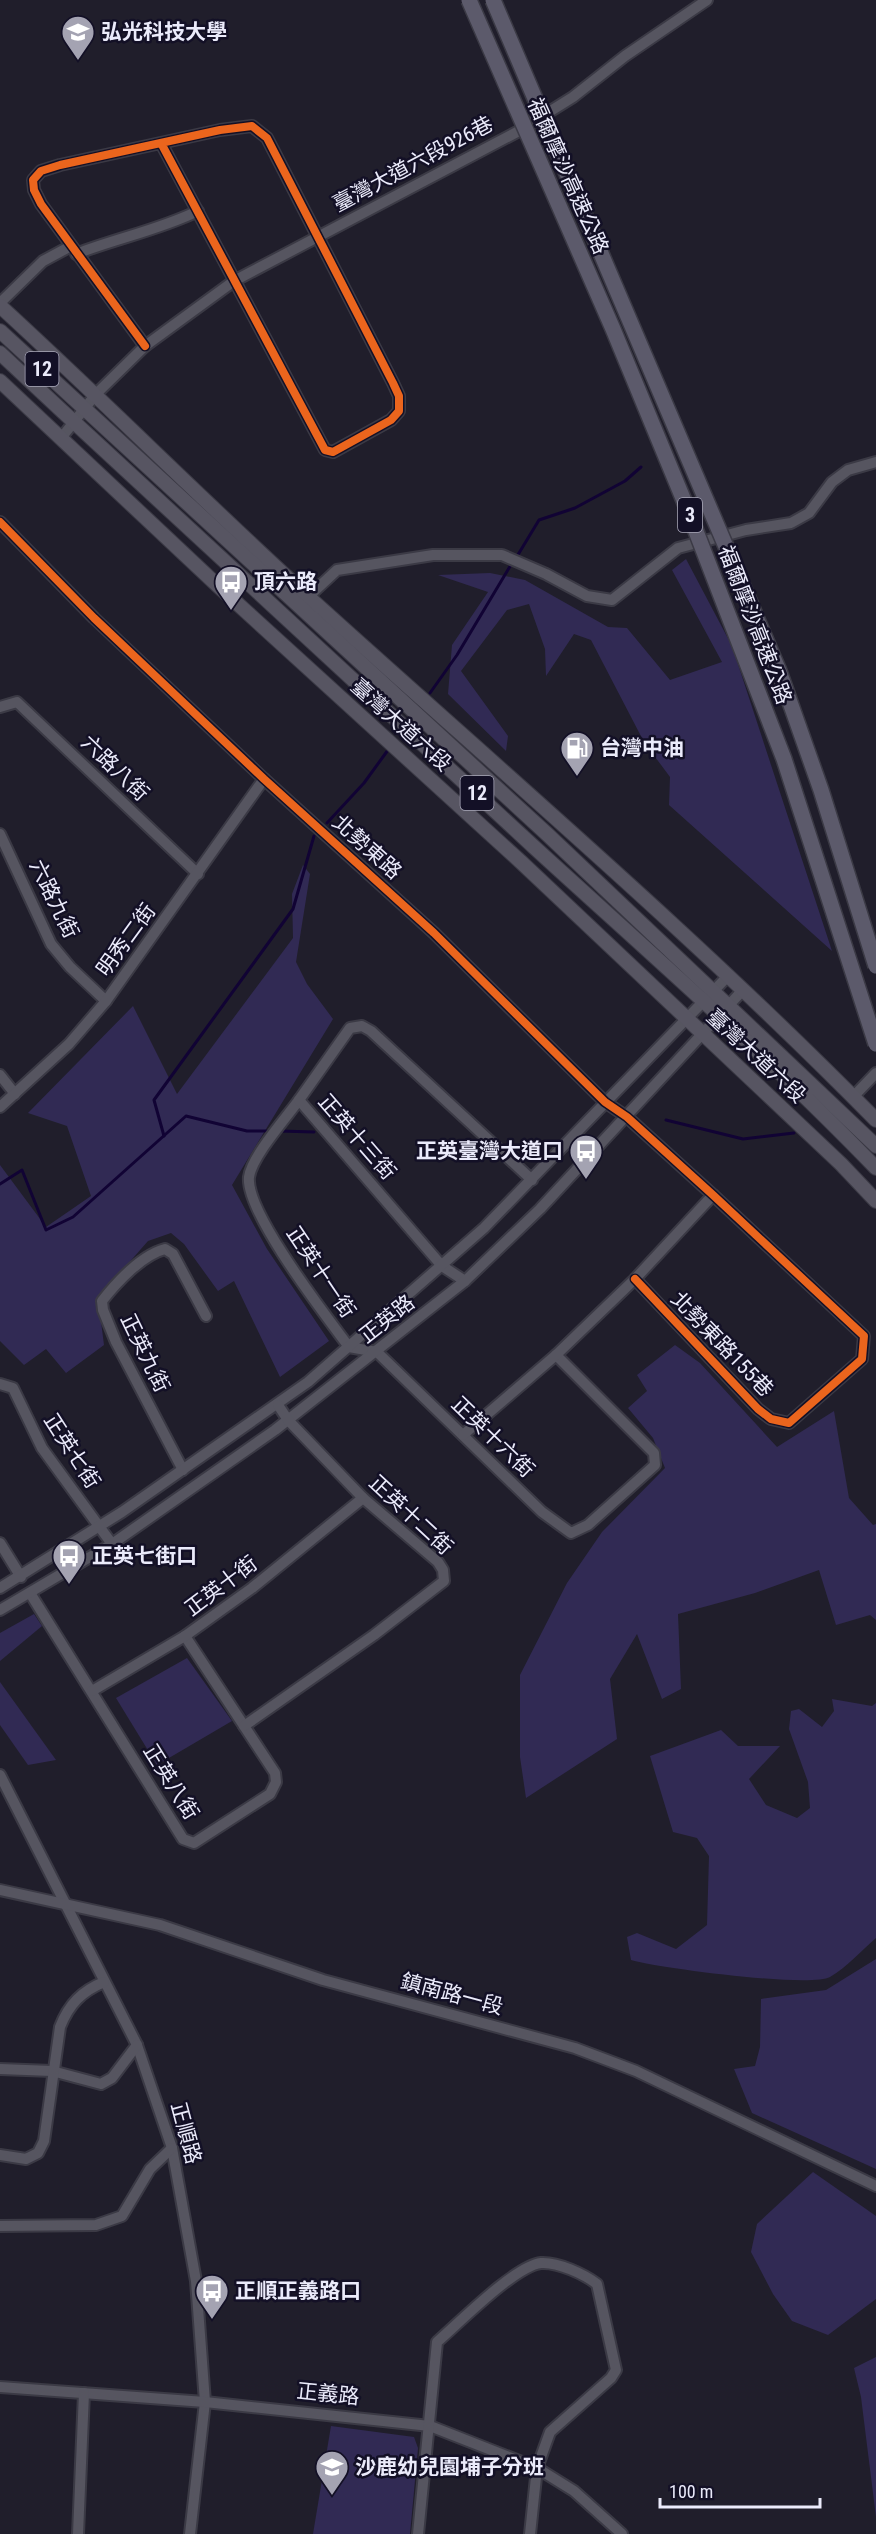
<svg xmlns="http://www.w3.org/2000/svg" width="876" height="2534" font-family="'Roboto Condensed','Noto Sans TC',sans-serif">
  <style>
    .green { fill: #312a54 }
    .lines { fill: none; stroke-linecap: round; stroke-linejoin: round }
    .stream { stroke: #110334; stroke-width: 3 }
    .minor-casing { stroke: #3b3a45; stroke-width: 14 }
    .major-casing { stroke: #3b3a45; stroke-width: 16 }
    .minor { stroke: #565560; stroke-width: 10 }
    .major { stroke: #575562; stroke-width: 14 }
    .highway-bridge-casing { stroke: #3b3a45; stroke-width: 18; stroke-linecap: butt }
    .highway-bridge { stroke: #5c5a6b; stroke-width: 15 }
    .cycleway-casing { stroke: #131026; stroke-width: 11 }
    .cycleway { stroke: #eb651d; stroke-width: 8 }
    .labels { text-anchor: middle; stroke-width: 5; stroke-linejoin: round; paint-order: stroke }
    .shield { fill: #131026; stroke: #aaa9bb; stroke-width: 1.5 }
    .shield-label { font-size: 20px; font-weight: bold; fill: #ebebfb }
    .poi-label { font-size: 21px; font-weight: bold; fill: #ebebfb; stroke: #131026; text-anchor: start }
    .street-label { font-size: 21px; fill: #ebebfb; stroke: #131026 }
  </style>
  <rect width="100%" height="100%" fill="#201e2b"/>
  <g class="green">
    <path d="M686,559L732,646L832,951L669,805L670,777L644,742L591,640L574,634L546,676L545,649L529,604L507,610L461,671L508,736L506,751L448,694L452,645L488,592L438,575L490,573L525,580L608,627L627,628L670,680L722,662L672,570Z"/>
    <path d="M303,865L310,874L296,962L307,984L333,1019L232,1185L267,1249L329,1341L280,1377L234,1281L218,1291L184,1244L171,1233L148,1241L98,1298L104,1345L66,1373L46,1349L24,1365L0,1341V1165L46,1227L91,1196L67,1126L28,1113L133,1006L177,1094L293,938L292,894Z"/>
    <path d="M675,1345L700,1363L777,1447L834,1411L849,1498L873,1525L876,1524V1620L870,1615L836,1625L819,1570L755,1593L678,1614L681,1689L662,1699L637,1634L610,1679L617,1739L526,1798L520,1757V1675L567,1583L602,1532L665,1468L653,1438L628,1408L647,1391L637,1375Z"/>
    <path d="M34,1614L42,1626L0,1661V1633Z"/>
    <path d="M187,1658L232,1721L157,1765L116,1698Z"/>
    <path d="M0,1682L56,1760L28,1765L0,1725Z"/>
    <path d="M832,1699L872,1706L876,1703V1938C862,1950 847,1967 830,1977C810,1988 658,1968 631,1960L627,1937L637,1933L676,1949L707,1925L709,1856L697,1838L673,1832L650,1756L721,1730L738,1746H780L749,1779L766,1805L797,1818L810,1808L808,1782L789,1729L791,1711L799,1709L822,1727L834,1711Z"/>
    <path d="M876,1959V2169L752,2113L734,2069L755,2066L760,2047L761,1999L826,1990Z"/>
    <path d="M813,2172L876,2216V2299L828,2335L792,2321L773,2294L751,2252L757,2224Z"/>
    <path d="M876,2357V2517L861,2397L854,2368Z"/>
    <path d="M331,2426L414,2437L418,2448L410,2534H313Z"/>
  </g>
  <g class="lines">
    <g class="stream">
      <path d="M516,558L539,520L575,508L625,481L641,467"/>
      <path d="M430,693L457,655L512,563"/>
      <path d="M327,823L364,783L388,750"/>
      <path d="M666,1120L743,1139L794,1133"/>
      <path d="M280,1131L314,1132"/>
      <path d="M164,1136L154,1100L293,909L314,836"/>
      <path d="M0,1184L22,1170L46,1230L73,1217L186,1116L247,1131H270"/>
    </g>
    <defs>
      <g id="minor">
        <path d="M76,254C117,238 159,230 198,211"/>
        <path d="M0,303L43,261L71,246"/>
        <path d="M145,346L41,204L34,190L33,180L41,171L60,165L220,130L252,126L267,138L393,383L399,396V411L391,420L333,452L325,450L161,143"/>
        <path d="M62,437L96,394L145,346L234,281L517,132L573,97L625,56L707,0"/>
        <path d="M0,522L94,618L264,779L434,933L605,1102L627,1117L713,1195L864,1336L862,1359L789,1423L771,1419L758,1409L635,1279"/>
        <path d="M308,597L337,570L433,555H502L546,574L587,596L612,600L678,548L746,530L791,523L809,513L832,482L848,470L876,462"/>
        <path d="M0,707L17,702L198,874"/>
        <path d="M0,834L51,944L70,967L106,1001"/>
        <path d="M0,1075L15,1094"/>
        <path d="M853,1097L876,1073"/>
        <path d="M299,1100C286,1118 252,1156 249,1177C245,1212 327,1317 349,1347L377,1352L542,1512L571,1533L588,1525L655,1465L654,1453L556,1355"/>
        <path d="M0,1107L69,1044L106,1001L264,779"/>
        <path d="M465,1281L442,1266L299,1100L350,1028L362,1026L371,1031L532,1180"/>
        <path d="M0,1384L13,1388L42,1448L112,1544"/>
        <path d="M463,1435L556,1355L635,1279L713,1195"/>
        <path d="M183,1470L116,1342L103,1310L102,1301C117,1282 142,1255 165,1249L173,1254L206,1316"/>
        <path d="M0,1543L21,1577"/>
        <path d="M0,1588L122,1512L308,1382L484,1228L727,977"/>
        <path d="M30,1593L183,1839L194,1843L270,1794L276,1782L275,1773L185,1636"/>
        <path d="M0,1610L112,1544L275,1430L465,1281L540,1209L742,991"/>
        <path d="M92,1691L185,1636L252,1588L363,1498"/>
        <path d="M244,1726L374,1635L444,1581L443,1570L438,1562L363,1498L288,1420L278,1405"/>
        <path d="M0,1775L137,2045L172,2148L196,2281L205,2402L190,2534"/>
        <path d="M0,1890L160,1925L323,1980L575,2048L636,2071L876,2186"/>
        <path d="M0,2069L52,2071L101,2084L112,2078L137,2045"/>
        <path d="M0,2155L26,2159L38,2153L44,2141L60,2027C69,2004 82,1991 104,1982"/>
        <path d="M0,2226L96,2225L122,2216L150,2169L172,2148"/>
        <path d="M0,2387L205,2402L430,2426L537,2468L574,2491L622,2534"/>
        <path d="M78,2534L84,2393"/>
        <path d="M418,2534L437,2342C459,2323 515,2266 541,2263C558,2262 584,2274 597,2284L616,2370L611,2378L550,2432L537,2468L530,2534"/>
      </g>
      <g id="major">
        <path d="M0,306C106,403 208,506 315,603C503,773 698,939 876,1120"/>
        <path d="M0,331L547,834L876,1146"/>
        <path d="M0,353C177,519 356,683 534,847C650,953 767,1055 876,1168"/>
        <path d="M0,381L217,585L521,862L841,1164L876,1201"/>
      </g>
    </defs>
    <use href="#minor" class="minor-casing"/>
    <use href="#major" class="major-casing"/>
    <use href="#minor" class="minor"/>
    <use href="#major" class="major"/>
    <defs>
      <g id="highway-bridge">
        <path d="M469,0L613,329L687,508L784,759L876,1044"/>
        <path d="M493,0L779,671L821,790L876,966"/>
      </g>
    </defs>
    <use href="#highway-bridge" class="highway-bridge-casing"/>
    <use href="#highway-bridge" class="highway-bridge"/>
    <defs>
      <g id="cycleway">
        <path d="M145,346L41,204L34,190L33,180L41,171L60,165L220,130L252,126L267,138L393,383L399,396V411L391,420L333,452L325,450L161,143"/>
        <path d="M0,522L94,618L264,779L434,933L605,1102L627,1117L713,1195L864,1336L862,1359L789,1423L771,1419L758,1409L635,1279"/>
      </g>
    </defs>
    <use href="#cycleway" class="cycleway-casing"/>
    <use href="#cycleway" class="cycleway"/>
  </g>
  <defs>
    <symbol id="university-pin" viewBox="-11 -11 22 30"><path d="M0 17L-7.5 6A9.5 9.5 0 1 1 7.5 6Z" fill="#a4a3b2" stroke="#131026"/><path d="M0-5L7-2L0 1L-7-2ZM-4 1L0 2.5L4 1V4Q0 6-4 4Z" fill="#fff"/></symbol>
    <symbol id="bus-pin" viewBox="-11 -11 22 30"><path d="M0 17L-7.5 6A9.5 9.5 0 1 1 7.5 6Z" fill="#a4a3b2" stroke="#131026"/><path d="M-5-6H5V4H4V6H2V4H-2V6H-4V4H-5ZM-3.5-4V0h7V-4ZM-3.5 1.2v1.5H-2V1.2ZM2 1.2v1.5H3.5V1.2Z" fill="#fff"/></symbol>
    <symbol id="fuel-pin" viewBox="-11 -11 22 30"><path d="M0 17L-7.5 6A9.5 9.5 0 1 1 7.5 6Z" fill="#a4a3b2" stroke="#131026"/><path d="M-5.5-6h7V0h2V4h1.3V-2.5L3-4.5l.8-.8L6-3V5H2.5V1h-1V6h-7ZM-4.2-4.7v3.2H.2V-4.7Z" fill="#fff"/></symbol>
    <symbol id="school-pin" viewBox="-11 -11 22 30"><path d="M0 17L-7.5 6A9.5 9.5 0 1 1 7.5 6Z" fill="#a4a3b2" stroke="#131026"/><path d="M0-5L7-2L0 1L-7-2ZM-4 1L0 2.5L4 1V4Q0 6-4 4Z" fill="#fff"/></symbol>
  </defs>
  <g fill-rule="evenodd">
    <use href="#university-pin" x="59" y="13" width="38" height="52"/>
    <use href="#bus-pin" x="212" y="563" width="38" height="52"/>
    <use href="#fuel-pin" x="558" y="729" width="38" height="52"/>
    <use href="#bus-pin" x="567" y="1132" width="38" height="52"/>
    <use href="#bus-pin" x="50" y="1537" width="38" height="52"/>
    <use href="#bus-pin" x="193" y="2272" width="38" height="52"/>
    <use href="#school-pin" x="313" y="2448" width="38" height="52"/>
  </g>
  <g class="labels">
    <g class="shield">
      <rect x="25.5" y="352" width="33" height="34" rx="4.5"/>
      <rect x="678" y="498" width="24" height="34" rx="4.5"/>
      <rect x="460.5" y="776" width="33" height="34" rx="4.5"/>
    </g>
    <g class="shield-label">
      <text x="42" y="376">12</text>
      <text x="690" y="522">3</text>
      <text x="477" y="800">12</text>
    </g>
    <g class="poi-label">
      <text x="101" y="39">弘光科技大學</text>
      <text x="254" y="589">頂六路</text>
      <text x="600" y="755">台灣中油</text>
      <text x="563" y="1158" text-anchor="end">正英臺灣大道口</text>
      <text x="92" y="1563">正英七街口</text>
      <text x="235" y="2298">正順正義路口</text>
      <text x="355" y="2474">沙鹿幼兒園埔子分班</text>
    </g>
    <g class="street-label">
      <text transform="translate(413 164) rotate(-28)" y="7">臺灣大道六段926巷</text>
      <text transform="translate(568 176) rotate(66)" y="7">福爾摩沙高速公路</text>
      <text transform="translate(755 625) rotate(69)" y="7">福爾摩沙高速公路</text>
      <text transform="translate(401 725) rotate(42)" y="7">臺灣大道六段</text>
      <text transform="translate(115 768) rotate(44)" y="7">六路八街</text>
      <text transform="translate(367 847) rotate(42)" y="7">北勢東路</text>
      <text transform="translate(54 899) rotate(64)" y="7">六路九街</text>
      <text transform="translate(126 940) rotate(-54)" y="7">明秀二街</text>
      <text transform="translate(756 1056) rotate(43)" y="7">臺灣大道六段</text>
      <text transform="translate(357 1137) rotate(49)" y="7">正英十三街</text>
      <text transform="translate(321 1272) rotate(56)" y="7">正英十一街</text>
      <text transform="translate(387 1319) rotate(-38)" y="7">正英路</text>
      <text transform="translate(722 1344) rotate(46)" y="7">北勢東路155巷</text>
      <text transform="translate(145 1353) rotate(64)" y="7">正英九街</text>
      <text transform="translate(493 1437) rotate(44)" y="7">正英十六街</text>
      <text transform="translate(72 1451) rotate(57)" y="7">正英七街</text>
      <text transform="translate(411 1515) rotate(43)" y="7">正英十二街</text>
      <text transform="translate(221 1586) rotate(-37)" y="7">正英十街</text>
      <text transform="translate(171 1782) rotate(58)" y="7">正英八街</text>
      <text transform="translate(452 1994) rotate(15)" y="7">鎮南路一段</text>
      <text transform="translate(186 2133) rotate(75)" y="7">正順路</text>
      <text transform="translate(328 2394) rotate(6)" y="7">正義路</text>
    </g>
  </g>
  <path d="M660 2498v9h160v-9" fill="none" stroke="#ebebfb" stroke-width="3"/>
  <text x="669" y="2498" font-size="18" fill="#ebebfb" stroke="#131026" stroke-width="4.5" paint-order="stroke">100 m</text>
</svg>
